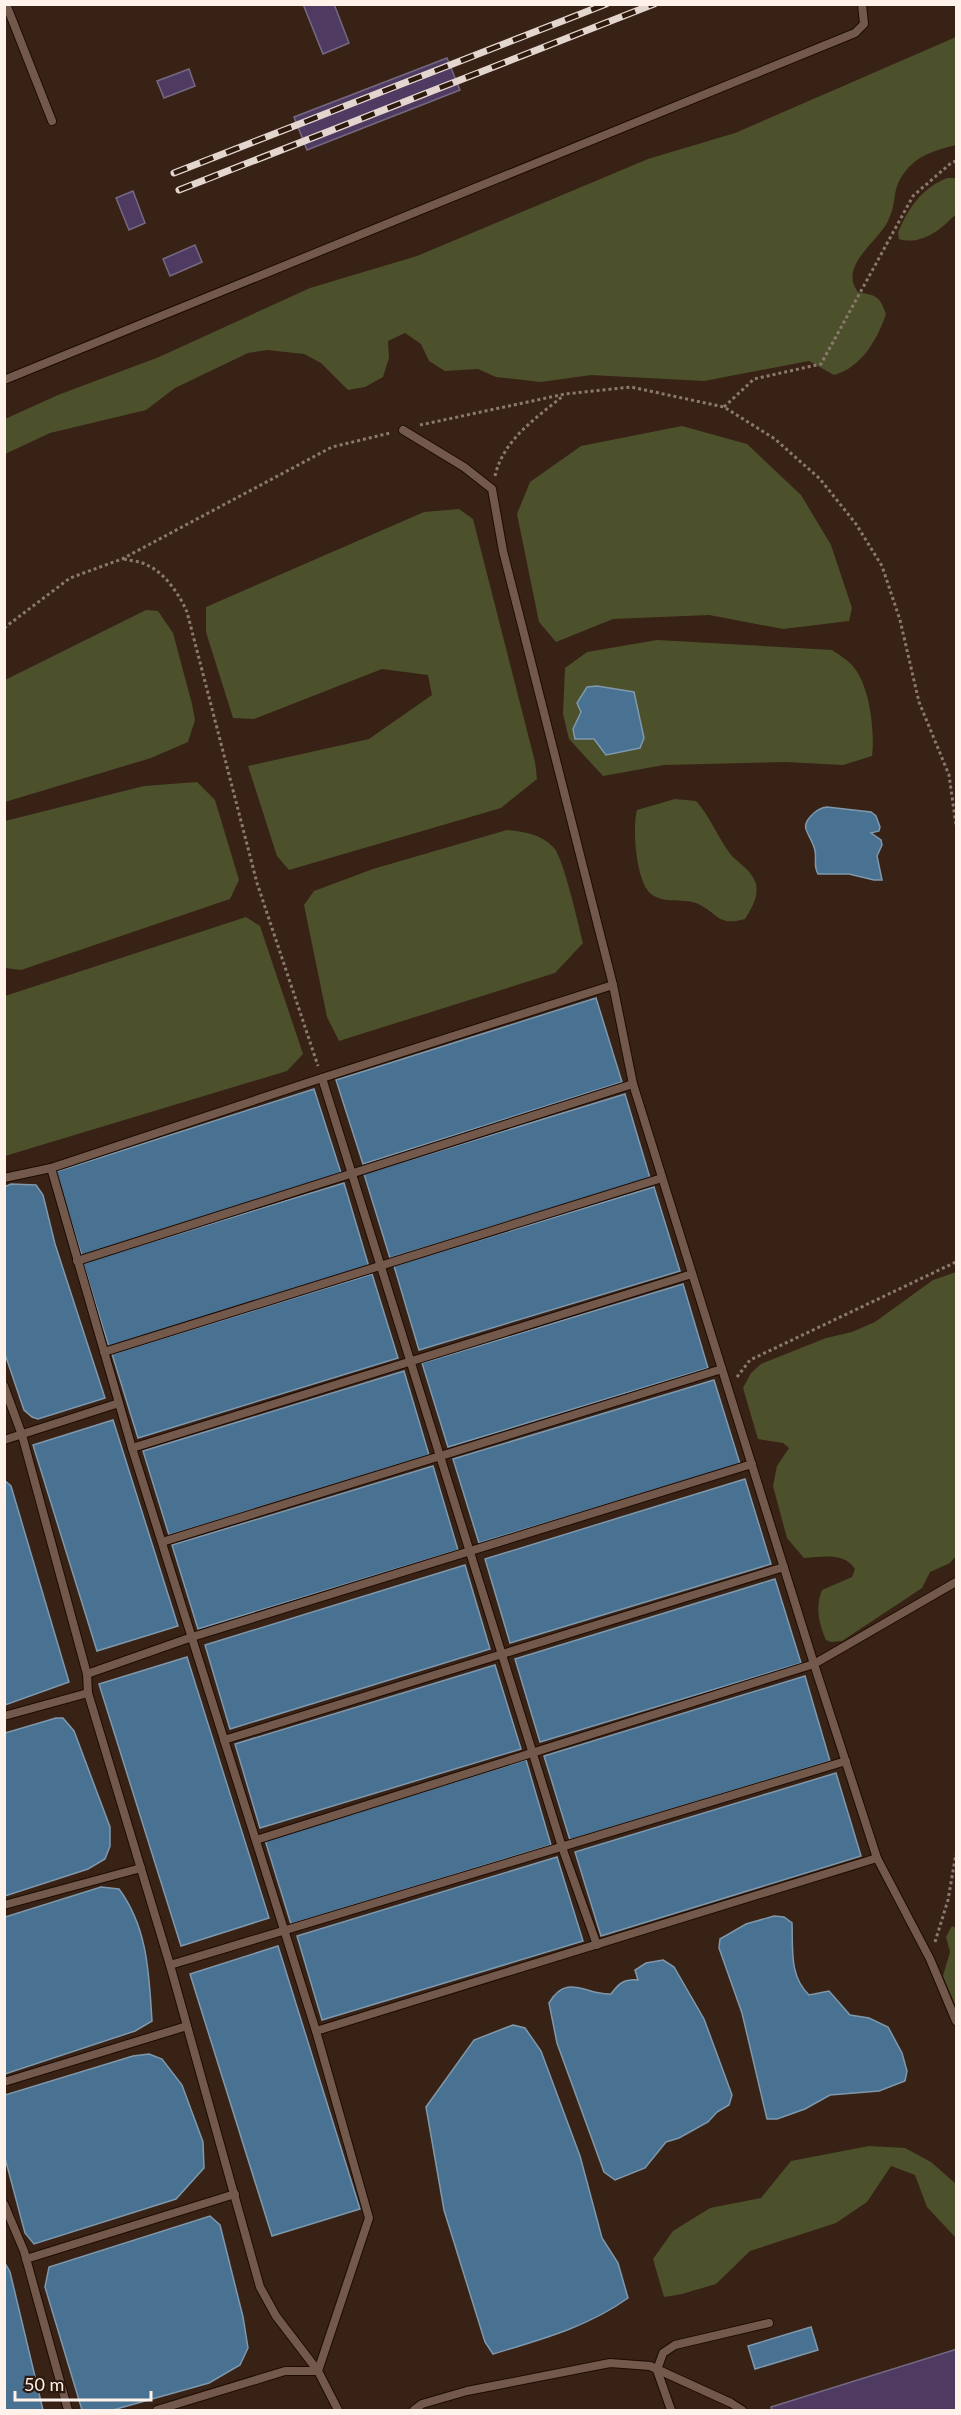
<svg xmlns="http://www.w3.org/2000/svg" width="961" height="2415" font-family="Lato,sans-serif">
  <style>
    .green { fill: #4c502b }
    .water { fill: #497191; stroke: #7f98ac; stroke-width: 1.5 }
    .building { fill: #4f3b62; stroke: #756981; stroke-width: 1.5 }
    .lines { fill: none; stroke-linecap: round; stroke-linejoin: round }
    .service-casing { stroke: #1e0b02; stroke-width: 10 }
    .path { stroke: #8b796f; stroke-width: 3; stroke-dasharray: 3 3; stroke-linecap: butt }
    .service { stroke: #72594b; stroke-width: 8 }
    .rail-casing { stroke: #e3d6ce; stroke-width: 7 }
    .rail { stroke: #2d190d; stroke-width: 4.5; stroke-dasharray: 14; stroke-linecap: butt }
  </style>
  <rect width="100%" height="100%" fill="#382216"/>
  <g class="green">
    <path d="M956,37V145C940,149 923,153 910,166C889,188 899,199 888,221C878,242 838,266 858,292C877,296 879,295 886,314C877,340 862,367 834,375L809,361L704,381L591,375L541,382L496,377L478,369L445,371L429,361L421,344L405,333L388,341L389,358L383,377L365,387L348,390L321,363L304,354L267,350L248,353L175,388L146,410L50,433L5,454V419L58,395L159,357L310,288L417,256L648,159L735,133Z"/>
    <path d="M947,178H956V214C942,228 923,246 899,239L898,232C909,207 922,188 947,178Z"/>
    <path d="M682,426L747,444L801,495L831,545L852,608L849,621L783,629L709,615L613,619L556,642L539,622L517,514L530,482L581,446Z"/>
    <path d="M459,509L473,519L535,762L537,779L501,808L289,870L277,856L248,766L369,739L432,695L428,675L382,669L254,719L233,718L206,632V607L424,512Z"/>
    <path d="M146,610L158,611L173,633L192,704L195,720L188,742L151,758L5,802V680Z"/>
    <path d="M657,640L832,650C838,654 846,659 851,664C870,683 875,731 872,756L843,765L786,762L664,765L603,776L569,739L563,714L565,668L587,652Z"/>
    <path d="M197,782L215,800L239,880L230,899L21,970L5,968V821L144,786Z"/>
    <path d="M675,799L696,801C711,817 718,839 732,856C741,865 752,871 756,884C759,897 751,909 745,919C717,927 719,913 696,903C682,898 664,904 651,894C636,882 632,828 637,810Z"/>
    <path d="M507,830C525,832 541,834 554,848C563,857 579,926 583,943L555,973L339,1041L327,1017L304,905L314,891L373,869Z"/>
    <path d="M246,917L260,926L303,1054L287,1071L5,1156V996Z"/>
    <path d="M956,1272V1556L950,1563L930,1572L922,1588L842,1641L831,1642L826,1640C819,1624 815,1607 822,1590L852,1577L855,1569C844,1552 823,1557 804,1558L787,1538L773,1486L777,1466L789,1448L783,1443L758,1439L743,1388L751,1373L761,1364L826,1338L852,1332L875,1322L933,1280Z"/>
    <path d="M952,1926L956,1928V2007L943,1976L950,1952L946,1937Z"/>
    <path d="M869,2146L905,2148L931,2162L956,2184V2238L927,2207L915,2175L891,2166L867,2202L836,2223L750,2251L716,2284L682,2294L664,2297L653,2259L673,2231L710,2208L761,2198L791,2161Z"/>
  </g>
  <g class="water">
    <path d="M597,686L634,692L644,738L640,748L606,755L594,739H575L573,729L581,712L577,703L587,687Z"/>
    <path d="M827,807L871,812L876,816L880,827L879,831L871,833L881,840L882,845L877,856L882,880H874L849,874H818C813,865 817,860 815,851C812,833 796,829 814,813C819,809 821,808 827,807Z"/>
    <path d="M596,998L622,1082L363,1164L336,1080Z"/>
    <path d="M314,1089L341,1173L82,1256L55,1172Z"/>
    <path d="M625,1094L650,1178L390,1258L364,1174Z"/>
    <path d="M344,1183L369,1267L109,1347L83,1263Z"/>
    <path d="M11,1184L36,1185L43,1195L55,1244L105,1398L38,1419L32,1417L24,1410L5,1354L4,1187Z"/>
    <path d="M654,1187L680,1271L419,1350L394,1266Z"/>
    <path d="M372,1274L398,1358L138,1438L112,1354Z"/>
    <path d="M683,1284L708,1368L448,1447L422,1363Z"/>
    <path d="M404,1371L429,1455L169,1535L143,1451Z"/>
    <path d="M714,1380L740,1464L479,1543L453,1459Z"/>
    <path d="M113,1420L178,1626L97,1651L33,1445Z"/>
    <path d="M433,1466L458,1550L198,1629L172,1545Z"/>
    <path d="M745,1479L771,1564L510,1643L485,1559Z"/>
    <path d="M4,1480L11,1486L69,1682L5,1705Z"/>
    <path d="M465,1565L490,1649L230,1729L205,1645Z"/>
    <path d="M775,1579L801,1663L540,1742L515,1659Z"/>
    <path d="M187,1657L269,1918L181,1946L99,1684Z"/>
    <path d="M495,1665L521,1749L260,1828L235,1744Z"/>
    <path d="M805,1676L830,1761L570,1840L544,1756Z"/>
    <path d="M56,1718H63L74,1731L110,1827V1846L105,1859L88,1869L5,1896V1733Z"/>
    <path d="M526,1760L551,1845L291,1924L265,1840Z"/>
    <path d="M836,1773L861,1856L601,1936L575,1852Z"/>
    <path d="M557,1857L583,1941L322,2020L297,1936Z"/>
    <path d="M101,1887L119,1889C148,1928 149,1975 152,2021L135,2031L5,2074V1917Z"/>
    <path d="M774,1916L784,1917L792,1923C793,1949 789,1976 809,1995L829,1991L850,2015L869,2018L888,2027L902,2053L907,2071L905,2081L879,2091L830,2095L805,2109L777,2119H767L742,2013L719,1948L720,1939L746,1924Z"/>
    <path d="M278,1946L360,2209L272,2236L190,1974Z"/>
    <path d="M663,1960L674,1967L704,2019L732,2095L729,2105L717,2112L708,2122L679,2138L666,2142L645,2168L615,2180L604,2172L557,2043L549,2003C567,1972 587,1996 611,1994C619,1983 624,1979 638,1980L635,1970L646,1963Z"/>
    <path d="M513,2025L525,2028L541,2051L580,2156L602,2238L618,2263L628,2298C588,2327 539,2340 493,2354L485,2342L444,2210L426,2107L474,2040Z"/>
    <path d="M149,2054L162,2059L182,2085L203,2142L204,2168L176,2199L34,2244L25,2233L5,2158V2095L133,2056Z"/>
    <path d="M210,2216L220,2225L243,2317L248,2348L240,2365L209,2383L113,2410H82L45,2287L49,2267Z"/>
    <path d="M5,2263L10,2272L43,2410H5Z"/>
    <path d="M811,2327L818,2350L755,2369L748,2346Z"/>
  </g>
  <g class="building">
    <path d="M303,4H334L349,43L323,54Z"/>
    <path d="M447,58L460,90L307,150L294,117Z"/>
    <path d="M189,69L195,86L164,98L157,81Z"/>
    <path d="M133,191L145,223L129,230L116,198Z"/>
    <path d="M195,245L202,262L170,276L163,259Z"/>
    <path d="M957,2349V2410H772L771,2407Z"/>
  </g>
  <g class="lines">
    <defs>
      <g id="service">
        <path d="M6,4L52,121"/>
        <path d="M4,380L855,33L864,24L862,4"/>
        <path d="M403,430L464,467L492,489L503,551L613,985"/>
        <path d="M322,1078L562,1847L597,1945"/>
        <path d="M51,1168L132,1448L316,2031L369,2218L318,2371L338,2410"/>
        <path d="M4,1178L51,1168L322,1078L613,985L633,1084L814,1664L877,1858"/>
        <path d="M77,1261L633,1084"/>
        <path d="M104,1352L662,1178"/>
        <path d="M4,1386L22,1435L87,1674L88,1693L170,1965L260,2287L276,2316L318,2371"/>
        <path d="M4,1440L119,1403"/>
        <path d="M132,1448L692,1274"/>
        <path d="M162,1542L722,1369"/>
        <path d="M87,1674L192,1637L752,1464"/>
        <path d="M4,1716L88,1693"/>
        <path d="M224,1740L784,1567"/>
        <path d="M256,1840L814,1664L956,1582"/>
        <path d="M4,1905L141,1868"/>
        <path d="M170,1965L846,1761"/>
        <path d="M316,2031L877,1858L930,1959L956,2021"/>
        <path d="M4,2082L187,2026"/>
        <path d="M4,2204L24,2251L68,2410"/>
        <path d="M26,2259L235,2194"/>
        <path d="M157,2410L285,2371H318"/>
        <path d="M414,2410L422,2404L467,2391L610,2363L650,2366L731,2403L742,2410"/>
        <path d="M671,2410L657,2370L663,2353L675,2345L769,2323"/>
      </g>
    </defs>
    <use href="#service" class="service-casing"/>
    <g class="path">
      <path d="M724,407L754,379L821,364L913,196L951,163L956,161"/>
      <path d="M420,425L565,394L631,387L724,407L775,439L820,479L856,524L882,566L900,620L919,702L949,775L956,825"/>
      <path d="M495,476C503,440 536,418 563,396"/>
      <path d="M124,559C131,561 140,561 147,565C165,573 179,594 187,612L257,883L318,1066"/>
      <path d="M4,628L70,578L122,559L332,447L390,433"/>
      <path d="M737,1377L750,1360L956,1262"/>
      <path d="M935,1942L948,1900L956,1854"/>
    </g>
    <use href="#service" class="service"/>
    <defs>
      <g id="rail">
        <path d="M174,173L606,4"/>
        <path d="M179,190L654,4"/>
      </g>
    </defs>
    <use href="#rail" class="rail-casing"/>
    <use href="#rail" class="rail"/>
  </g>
  <rect width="961" height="2415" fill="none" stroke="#fef2eb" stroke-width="12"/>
  <path d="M15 2391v9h136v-9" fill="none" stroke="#fef2eb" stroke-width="3"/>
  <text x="24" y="2391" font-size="18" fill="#fef2eb" stroke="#2d190d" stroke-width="4.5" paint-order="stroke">50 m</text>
</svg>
